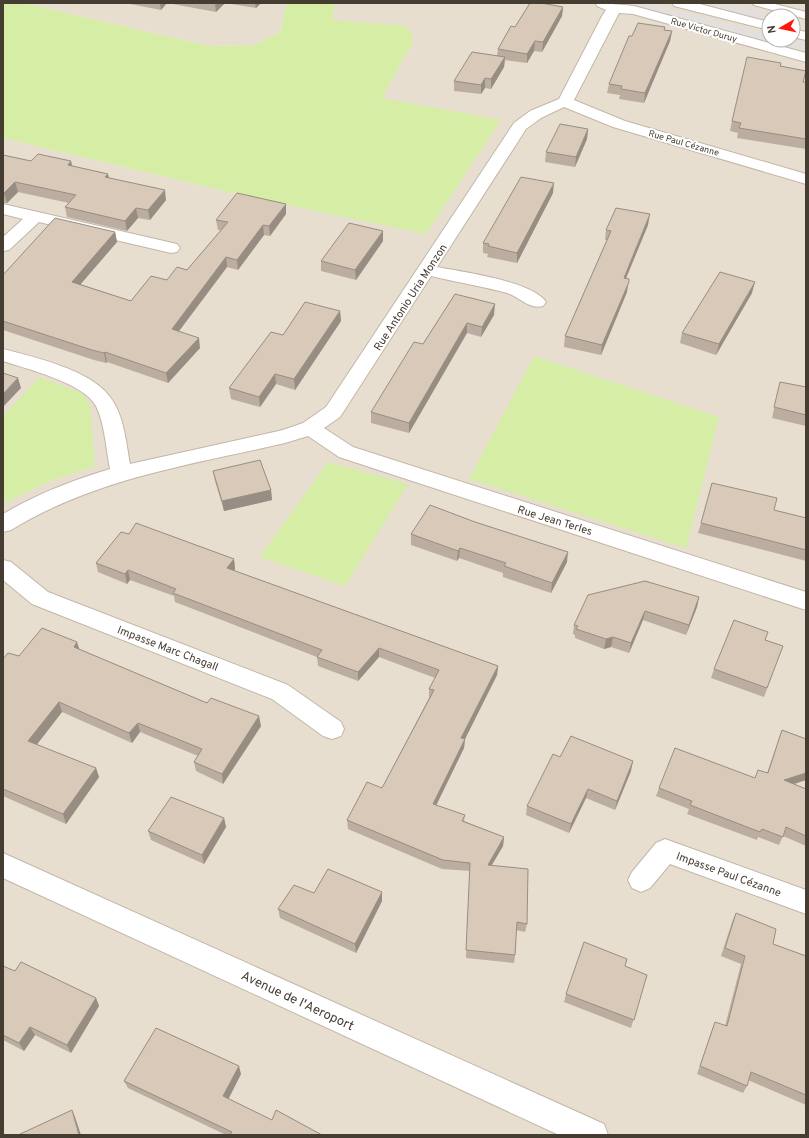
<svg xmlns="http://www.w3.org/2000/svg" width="809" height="1138" font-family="Overpass,sans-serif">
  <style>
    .residential { fill: #e8decf; fill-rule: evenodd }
    .green { fill: #d5eda5 }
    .parking { fill: #e3dfdc }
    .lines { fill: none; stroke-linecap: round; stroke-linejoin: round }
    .service-casing { stroke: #c2b6a7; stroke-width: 2 }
    .minor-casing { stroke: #c2b6a7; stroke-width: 2 }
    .tertiary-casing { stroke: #c2b6a7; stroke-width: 2 }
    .service { fill: #fff; fill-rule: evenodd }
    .minor { fill: #fff; fill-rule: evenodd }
    .tertiary { fill: #fff; fill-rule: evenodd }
    .wall { fill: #bbad9f }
    .shaded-wall { fill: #988d82 }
    .building { fill: #d9c9b9; stroke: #988d82 }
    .labels { text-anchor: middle; stroke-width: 4; stroke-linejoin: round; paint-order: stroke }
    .far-street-label { font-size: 9px; fill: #453c32; stroke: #fff }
    .street-label { font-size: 11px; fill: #453c32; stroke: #fff }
    .near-street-label { font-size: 13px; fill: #453c32; stroke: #fff }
  </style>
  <rect width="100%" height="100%" fill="#f3ece2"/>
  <g class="residential">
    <path d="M24,3H287L280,32L255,45L208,46Z"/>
    <path d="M334,3H806V1135H3V504L48,482L95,466L3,416V138L258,199L382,98L412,44L333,20ZM769,16H793V40H769Z"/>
  </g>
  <g class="green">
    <path d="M3,3H24L208,46L255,45L280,32L287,3H334L333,20L407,26L412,35V44L382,98L501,120L426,234L258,199L3,138Z"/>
    <path d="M534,356L719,417L686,548L469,479Z"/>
    <path d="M40,377L84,394L90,406L95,466L48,482L3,504V416Z"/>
    <path d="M328,462L408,484L345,586L260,557Z"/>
  </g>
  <g class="parking">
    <path d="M619,3H650L769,34V40H793L806,43V53Z"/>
    <path d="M699,3H728L779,16H769V21Z"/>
  </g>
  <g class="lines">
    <defs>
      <path id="service" d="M752,3H771L806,12V19L754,5Z"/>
      <g id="minor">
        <path d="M595,3C608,3 621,5 634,6L806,53V62L633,14L619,13L574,100L625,121L806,174V184L613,127L564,107L541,118L526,129L437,267C462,272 532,281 546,302L543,306C529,310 520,297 507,293C482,286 456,282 431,276L340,417L324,428L353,447L806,592V610L339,457L308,436L285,443C190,465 96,478 11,530L3,532V514C37,494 73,480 110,469C106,449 105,425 96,406C84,383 27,369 3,361V349C34,357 91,370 110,397C124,415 126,442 130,464L283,430L303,423L326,407L514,123L530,111L559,99L602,16L606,10L597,6Z"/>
        <path d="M672,3H696L769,22V30L674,6Z"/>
        <path d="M793,29L806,32V40L793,37Z"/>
        <path d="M3,204L177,244L180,248L177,252L171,253L39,222L9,250L3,251V237L23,219L3,214Z"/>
        <path d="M3,560L11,562L48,592L288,685L341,722L344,729L341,736L332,739L323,736L272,699L32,604L3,580Z"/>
        <path d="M665,839L806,890V914L670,864L650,888L641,892L632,888L628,880L632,872L656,843Z"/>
      </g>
      <path id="tertiary" d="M3,853L604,1124L608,1135H559L3,878Z"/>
    </defs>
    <use href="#service" class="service-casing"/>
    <use href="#minor" class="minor-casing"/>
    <use href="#tertiary" class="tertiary-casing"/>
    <use href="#service" class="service"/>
    <use href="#minor" class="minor"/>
    <use href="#tertiary" class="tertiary"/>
  </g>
  <g class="wall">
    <path d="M125,3H167L161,10Z"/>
    <path d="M167,3H225L216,12Z"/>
    <path d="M225,3H261L256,8Z"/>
    <path d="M563,7L562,16L542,52L534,51L527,63L505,60L504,67L491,89L485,88L481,94L454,91V81L497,56L498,49L515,27Z"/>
    <path d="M665,27V30L672,31L670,41L644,103L619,99L620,95L607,93L609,84L632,36Z"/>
    <path d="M780,66L803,82H806V149L737,138L738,133L730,131L732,121Z"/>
    <path d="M588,129L587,139L575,167L545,162L546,152Z"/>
    <path d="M3,155L31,161H71L72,166L108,174L109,178L166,200L150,220L138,218L127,231L67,217L65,207L69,203L18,192L7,203H3Z"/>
    <path d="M553,193L517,263L487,257L488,254L483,253V243Z"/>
    <path d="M286,214L270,236L264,235L238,270L227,267L179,331L200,348L168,383L107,362L106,363L94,360L3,330V275L115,232L117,242L80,284L131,301L167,280L187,270L221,230H218L216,220Z"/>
    <path d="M648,225L626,278L627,292L601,355L564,347L565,336L607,240H605L606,230Z"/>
    <path d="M383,241L356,280L321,271V261Z"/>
    <path d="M752,293L716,355L680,343L682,333Z"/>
    <path d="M455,294L494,315L481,337L467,333L409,433L371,423V412L423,344Z"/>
    <path d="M340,311L341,321L295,390L276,384L260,407L231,399L229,388L283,335Z"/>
    <path d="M780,382L806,387V426L772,418Z"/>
    <path d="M213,471L271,490L272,500L224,511L215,481Z"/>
    <path d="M774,510L806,518V561L698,533L701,523Z"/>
    <path d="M129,534L234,559L235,569L234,571L498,666L497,675L465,739L464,748L436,805L465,815L464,821L504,837L503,846L492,865L527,924L525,932L516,930L515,955L514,963L466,958L470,871L442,869L348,829L347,820L382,788L429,698V689L435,678L379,657L358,681L318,666L317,657L175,602L174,596L130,580L127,584L98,572L96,563Z"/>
    <path d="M411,534L567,562L551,593L503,577V573L459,558L457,561L411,545Z"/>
    <path d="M699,597L697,607L686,635L643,620L629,653L611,647L604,649L575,638V635L573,634L574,625Z"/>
    <path d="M765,640L783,646L764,697L711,678L714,669Z"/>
    <path d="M79,649L261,726L223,784L196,771L194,762L198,756L140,732L132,743L62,712L36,745L96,768L99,777L66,824L3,796V659L19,656Z"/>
    <path d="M782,730L806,739V780L795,784L806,789V846L783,836L779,845L758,837L757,840L687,814L689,809L656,796L659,788L755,778L767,773Z"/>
    <path d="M560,757L631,771L615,810L586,798L569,833L526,815L527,806Z"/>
    <path d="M224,818L226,827L204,864L151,840L148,831Z"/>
    <path d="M382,892V901L356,953L280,918L278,909Z"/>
    <path d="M736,913L773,944L806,956V1105L748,1080L747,1086L743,1093L697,1074L712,1030L715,1022L725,1026L741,964L721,956L732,922Z"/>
    <path d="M3,966L15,971L96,998L99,1006L71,1053L35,1035L24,1051L3,1040Z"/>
    <path d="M625,966L647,975L631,1028L564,1002L566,994Z"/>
    <path d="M241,1074L228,1099L272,1120L323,1135H226L128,1088L124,1081Z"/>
  </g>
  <g class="shaded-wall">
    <path d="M160,3H167L161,10Z"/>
    <path d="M215,3H225L216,12Z"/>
    <path d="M255,3H261L256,8Z"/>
    <path d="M563,7L562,16L542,52L543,42Z"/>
    <path d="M672,31L670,41L644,103L645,93Z"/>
    <path d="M535,41L534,51L527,63V54Z"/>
    <path d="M505,57L504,67L491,89V79Z"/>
    <path d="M485,78V88L481,94V85Z"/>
    <path d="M588,129L587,139L575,167L576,157Z"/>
    <path d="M71,161L73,171L68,165Z"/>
    <path d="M108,174L110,184L105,177Z"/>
    <path d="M15,182L18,192L7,203L4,193Z"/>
    <path d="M554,183L553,193L517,263V253Z"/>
    <path d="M165,190L166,200L150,220L148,210Z"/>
    <path d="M286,204V214L270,236L269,226Z"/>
    <path d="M136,208L138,218L127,231L125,221Z"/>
    <path d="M650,214L648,225L622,288L624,278Z"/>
    <path d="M263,225L264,235L238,270L237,260Z"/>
    <path d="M383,231V241L356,280L355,270Z"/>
    <path d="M115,232L117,242L74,292L72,282Z"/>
    <path d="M226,257L227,267L173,339L172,329Z"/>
    <path d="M629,279L627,292L601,355L602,345Z"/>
    <path d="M755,282L752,293L716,355L719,344Z"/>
    <path d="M495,304L494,315L481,337L482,327Z"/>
    <path d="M340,311L341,321L295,390L294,379Z"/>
    <path d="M467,323V333L409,433V423Z"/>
    <path d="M199,338L200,348L168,383L166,373Z"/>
    <path d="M105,352L107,362L106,363L104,353Z"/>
    <path d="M275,374L276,384L260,407L259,397Z"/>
    <path d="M18,378L21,388L3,407V394Z"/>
    <path d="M271,490L272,500L224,511L222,501Z"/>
    <path d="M460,548L459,558L457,561L458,551Z"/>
    <path d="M568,552L567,562L551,593L552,583Z"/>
    <path d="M234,559L235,569L229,578L227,568Z"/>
    <path d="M128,570L130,580L127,584L125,574Z"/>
    <path d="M699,597L697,607L686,635L689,625Z"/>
    <path d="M645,611L643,620L629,653L631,643Z"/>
    <path d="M613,637L611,647L604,649L606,639Z"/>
    <path d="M77,642L80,651L74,647Z"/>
    <path d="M379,648V657L358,681V672Z"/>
    <path d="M498,666L497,675L461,747V738Z"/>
    <path d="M59,702L62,712L32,751L28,741Z"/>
    <path d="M259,716L261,726L223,784L222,774Z"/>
    <path d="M138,723L140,732L132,743L129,733Z"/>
    <path d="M465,739L464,748L433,812V804Z"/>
    <path d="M633,761L631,771L615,810L617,801Z"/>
    <path d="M96,768L99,777L66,824L63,814Z"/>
    <path d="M806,773V780L780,788L784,780Z"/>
    <path d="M588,789L586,798L569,833L571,824Z"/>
    <path d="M224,818L226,827L204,864L202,855Z"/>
    <path d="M504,837L503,846L487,873L488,865Z"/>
    <path d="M382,892V901L356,953L355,944Z"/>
    <path d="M96,998L99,1006L71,1053L67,1045Z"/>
    <path d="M30,1027L35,1035L24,1051L19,1043Z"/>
    <path d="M239,1066L241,1074L226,1104L223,1096Z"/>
    <path d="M72,1110L75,1117L81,1135H79Z"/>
  </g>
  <g class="building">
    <path d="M530,3H541L563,7L543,42L535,41L527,54L498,49L511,26L515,27Z"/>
    <path d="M638,23L665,27L664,30L672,31L645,93L621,89L622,86L609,84L629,36H632Z"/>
    <path d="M472,52L505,57L491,79L485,78L481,85L454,81Z"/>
    <path d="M747,57L781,63L780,66L806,71L803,82H806V139L739,128L741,123L732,121Z"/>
    <path d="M560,124L588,129L576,157L546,152Z"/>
    <path d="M38,154L71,161L68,165L108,174L105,177L165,190L148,210L136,208L125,221L65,207L76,195L15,182L4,193H3V155L31,161Z"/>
    <path d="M521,177L554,183L517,253L488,246L489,244L483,243Z"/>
    <path d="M237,193L286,204L269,226L263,225L237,260L226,257L172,329L199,338L166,373L105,352L104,353L92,350L3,321V275L55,218L115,232L72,282L131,301L151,276L167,280L177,267L187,270L228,222L216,220Z"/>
    <path d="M616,208L650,214L624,278L629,279V282L602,345L565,336L611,231L606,230Z"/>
    <path d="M349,223L383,231L355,270L321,261Z"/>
    <path d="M720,272L755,282L719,344L682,333Z"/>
    <path d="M455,294L495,304L482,327L467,323L409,423L371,412L414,342L423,344Z"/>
    <path d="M305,302L340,311L294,379L275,374L259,397L229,388L271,332L283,335Z"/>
    <path d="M3,373L18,378L3,394Z"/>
    <path d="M780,382L806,387V415L774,407Z"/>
    <path d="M260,460L271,490L222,501L213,471Z"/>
    <path d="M712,483L777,498L774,510L806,518V550L701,523Z"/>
    <path d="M430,505L475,522L568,552L552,583L504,566L506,563L460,548L458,551L411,534Z"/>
    <path d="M136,523L234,559L227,568L498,666L461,738L465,739L433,804L465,815L462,821L504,837L488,865L528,869L527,924L517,922L515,955L466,950L470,863L443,860L347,820L367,782L382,788L434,690L429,689L439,670L379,648L358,672L317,657L322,650L173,593L176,589L128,570L125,574L96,563L121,532L129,534Z"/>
    <path d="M645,581L699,597L689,625L645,611L631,643L613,637L606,639L576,629L578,626L574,625L588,595Z"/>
    <path d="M734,620L768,632L765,640L783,646L767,688L714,669Z"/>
    <path d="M42,628L77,642L74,647L207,703L211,698L259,716L222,774L194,762L202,749L138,723L129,733L59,702L28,741L96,768L63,814L3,789V659L8,653L19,656Z"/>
    <path d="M782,730L806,739V773L784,780L806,789V836L786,827L783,837L762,829L760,832L690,805L692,801L659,788L675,748L755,778L758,770L768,773Z"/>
    <path d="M571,736L633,761L617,801L588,789L571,824L527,806L553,754L560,757Z"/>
    <path d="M171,797L224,818L202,855L148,831Z"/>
    <path d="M328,869L382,892L355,944L278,909L294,885L314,893Z"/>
    <path d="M736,913L776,929L773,944L806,956V1095L751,1072L747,1086L700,1066L715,1022L727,1026L745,956L725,948Z"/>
    <path d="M584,942L627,959L625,966L647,975L634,1020L566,994Z"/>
    <path d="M21,962L96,998L67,1045L30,1027L19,1043L3,1035V966L15,971Z"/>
    <path d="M156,1028L239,1066L223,1096L272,1120L276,1110L322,1135H230L232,1132L124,1081Z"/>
    <path d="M72,1110L79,1135H18Z"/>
  </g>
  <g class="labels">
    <g class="far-street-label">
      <text transform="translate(704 30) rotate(16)" y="3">Rue Victor Duruy</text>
      <text transform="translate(684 143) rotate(16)" y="3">Rue Paul Cézanne</text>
    </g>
    <g class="street-label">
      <text transform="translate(410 297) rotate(-57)" y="4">Rue Antonio Uria Monzon</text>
      <text transform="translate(555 520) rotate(17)" y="4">Rue Jean Terles</text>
      <text transform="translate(168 648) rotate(21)" y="4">Impasse Marc Chagall</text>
      <text transform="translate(729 874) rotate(20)" y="4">Impasse Paul Cézanne</text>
    </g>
    <g class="near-street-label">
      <text transform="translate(298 1000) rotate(25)" y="5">Avenue de l'Aeroport</text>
    </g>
  </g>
  <rect width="809" height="1138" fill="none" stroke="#453c32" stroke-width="8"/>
  <g transform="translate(781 28) rotate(261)"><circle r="19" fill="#ffffff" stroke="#b5b1ad"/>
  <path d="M0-3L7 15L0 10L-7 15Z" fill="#ff170d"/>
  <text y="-6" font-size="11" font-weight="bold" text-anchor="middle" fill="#453c32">N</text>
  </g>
</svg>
